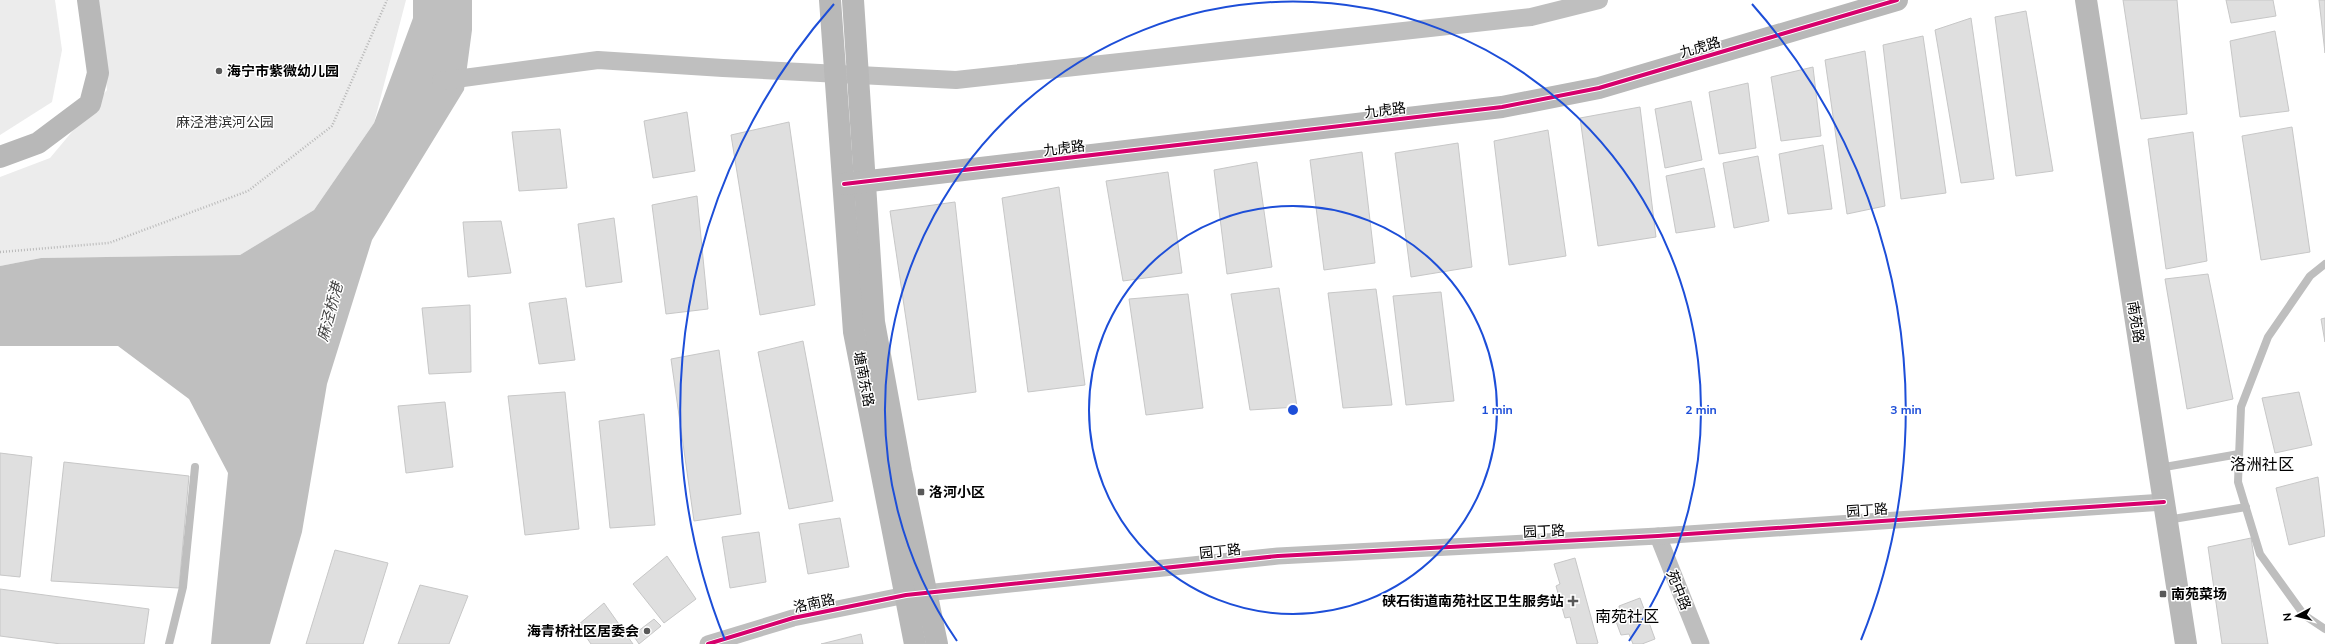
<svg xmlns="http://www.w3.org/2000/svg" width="2325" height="644" font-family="Mulish,'Noto Sans SC',sans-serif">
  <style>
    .green { fill: #ececec }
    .water { fill: #bfbfbf }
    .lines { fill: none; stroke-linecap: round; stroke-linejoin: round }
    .canal { stroke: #bfbfbf; stroke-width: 18 }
    .building { fill: #dfdfdf; stroke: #c7c7c7 }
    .path { stroke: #b9b9b9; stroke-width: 2.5; stroke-dasharray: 1 2; stroke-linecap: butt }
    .lane { stroke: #bebebe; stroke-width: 8 }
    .street { stroke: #bebebe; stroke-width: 17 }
    .secondary { stroke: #b8b8b8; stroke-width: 22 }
    .cycleway-casing { stroke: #fff; stroke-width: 6 }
    .cycleway { stroke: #d6006c; stroke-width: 4 }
    .ring { fill: none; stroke: #1d4ed8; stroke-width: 2 }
    .poi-dot { fill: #595959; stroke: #fff; stroke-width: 1.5 }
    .labels { text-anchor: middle; stroke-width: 3; stroke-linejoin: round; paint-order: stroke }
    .street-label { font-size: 14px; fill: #000; stroke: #fff }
    .poi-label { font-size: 14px; font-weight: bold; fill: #000; stroke: #fff; text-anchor: start }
    .park-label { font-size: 14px; fill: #333; stroke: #fff }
    .water-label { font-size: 15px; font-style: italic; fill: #444; stroke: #fff }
    .quarter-label { font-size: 16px; fill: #000; stroke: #fff }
    .centre { fill: #1d4ed8; stroke: #fff; stroke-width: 2 }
    .ring-label { font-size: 12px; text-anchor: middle; font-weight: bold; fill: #1d4ed8; stroke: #fff; stroke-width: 3; stroke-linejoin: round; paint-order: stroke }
  </style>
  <rect width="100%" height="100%" fill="#fff"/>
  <g class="green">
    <path d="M0,0H55L62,50L52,102L0,135Z"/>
    <path d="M97,0H406L374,123L314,210L240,255L41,258L0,266V177L50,158L107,90Z"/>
  </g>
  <path class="water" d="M413,0H472V30L464,90L372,240L327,384L302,532L270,644H211L228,473L189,399L118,346H0V266L41,258L240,255L314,210L374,123L413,18Z"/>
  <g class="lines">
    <path class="canal" d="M441,81L598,60L723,68L956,80L1531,17L1599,0"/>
  </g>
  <g class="building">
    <path d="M2123,0H2177L2187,114L2141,119Z"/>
    <path d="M2226,0H2273L2276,16L2231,23Z"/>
    <path d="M2319,0H2325V53Z"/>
    <path d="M2026,11L2053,171L2016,176L1995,17Z"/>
    <path d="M1971,18L1994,179L1961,183L1935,30Z"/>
    <path d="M2275,31L2289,111L2240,117L2230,41Z"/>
    <path d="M1923,36L1946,193L1901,199L1883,45Z"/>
    <path d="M1865,51L1885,206L1847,214L1825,60Z"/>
    <path d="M1813,67L1821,136L1781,141L1771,77Z"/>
    <path d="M1748,83L1756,148L1719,154L1709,92Z"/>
    <path d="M1691,101L1702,160L1665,168L1655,109Z"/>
    <path d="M1640,107L1656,237L1598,246L1580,118Z"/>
    <path d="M687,112L695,171L653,178L644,121Z"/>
    <path d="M789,122L815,305L760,315L731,135Z"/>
    <path d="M2292,127L2310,252L2261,260L2242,136Z"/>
    <path d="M560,129L567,188L519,191L512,132Z"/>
    <path d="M1548,130L1566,256L1509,265L1494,141Z"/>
    <path d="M2193,132L2207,261L2166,269L2148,139Z"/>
    <path d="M1458,143L1472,267L1411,277L1395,153Z"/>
    <path d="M1823,145L1832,209L1788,214L1779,154Z"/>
    <path d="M1362,152L1375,263L1324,270L1310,160Z"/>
    <path d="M1758,156L1769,221L1734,228L1723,163Z"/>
    <path d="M1257,162L1272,267L1227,274L1214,170Z"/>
    <path d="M1704,168L1715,227L1676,233L1666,176Z"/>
    <path d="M1168,172L1182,273L1123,281L1106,181Z"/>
    <path d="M1059,187L1085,385L1028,392L1002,198Z"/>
    <path d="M697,196L708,309L666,314L652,205Z"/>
    <path d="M955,202L976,392L918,400L890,211Z"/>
    <path d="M614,218L622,282L586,287L578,224Z"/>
    <path d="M501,221L511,273L468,277L463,222Z"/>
    <path d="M2208,274L2233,399L2187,409L2165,279Z"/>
    <path d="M1279,288L1297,407L1250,410L1231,294Z"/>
    <path d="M1376,289L1392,405L1343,408L1328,293Z"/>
    <path d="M1441,292L1454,401L1406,405L1393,296Z"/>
    <path d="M1188,294L1203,408L1146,415L1129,299Z"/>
    <path d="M566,298L575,360L539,364L529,303Z"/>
    <path d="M470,305L471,372L429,374L422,308Z"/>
    <path d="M2325,318V342L2321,319Z"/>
    <path d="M803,341L833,501L789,509L758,352Z"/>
    <path d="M719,350L741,514L694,521L671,359Z"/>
    <path d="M565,392L579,529L525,535L508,396Z"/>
    <path d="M2299,392L2312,445L2275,453L2262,398Z"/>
    <path d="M445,402L453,467L406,473L398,406Z"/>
    <path d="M644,414L655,525L610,528L599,421Z"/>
    <path d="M0,453L32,457L20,577L0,575Z"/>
    <path d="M64,462L189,476L179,588L51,581Z"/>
    <path d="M2318,477L2325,536L2289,545L2276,488Z"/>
    <path d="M840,518L849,567L808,574L799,524Z"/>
    <path d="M759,532L766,582L730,588L722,537Z"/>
    <path d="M2251,538L2268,644H2222L2208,547Z"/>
    <path d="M335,550L388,563L363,644H306Z"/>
    <path d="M667,556L696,599L664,623L633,584Z"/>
    <path d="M1575,558L1598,643L1596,644H1577L1570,617L1565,618L1556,586L1560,584L1554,564Z"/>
    <path d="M420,585L468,596L449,644H398Z"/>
    <path d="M0,589L149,609L144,644H61L0,636Z"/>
    <path d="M1640,598L1655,639L1642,644H1633L1629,634L1621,635L1614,616L1620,612L1619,606Z"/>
    <path d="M604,603L633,644H591L578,625Z"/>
    <path d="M654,619L661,626L639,644L633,635Z"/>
    <path d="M861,634L863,644H821Z"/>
  </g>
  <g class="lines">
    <path class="path" d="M0,252L109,243L248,191L332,126L387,0"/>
    <g class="lane">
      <path d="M2325,264L2310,276L2268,337L2241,407L2238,482L2260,554L2304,615L2325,629"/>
      <path d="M2159,468L2239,454"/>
      <path d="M2167,520L2246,507"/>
      <path d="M169,644L183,587L195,467"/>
    </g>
    <g class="street">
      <path d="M1658,536L1701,644"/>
      <path d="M708,644L793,618L906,595L1278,556L1658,536L2164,502"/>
    </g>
    <g class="secondary">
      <path d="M830,0L854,332L915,644"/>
      <path d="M853,0L874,322L901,471L937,644"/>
      <path d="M2086,0L2186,644"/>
      <path d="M0,157L38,143L90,104L98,73L88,0"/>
      <path d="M844,184L1502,107L1599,88L1897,0"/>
    </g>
    <defs>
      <g id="cycleway">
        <path d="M844,184L1502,107L1599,88L1897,0"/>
        <path d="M708,644L793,618L906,595L1278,556L1658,536L2164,502"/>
      </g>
    </defs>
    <use href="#cycleway" class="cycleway-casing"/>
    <use href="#cycleway" class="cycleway"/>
  </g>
  <g class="ring">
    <circle cx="1293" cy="410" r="204"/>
    <path d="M957 641A408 408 0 1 1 1629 641"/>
    <path d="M725 640A613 613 0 0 1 834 4M1752 4A613 613 0 0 1 1861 640"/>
  </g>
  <g class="poi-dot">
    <circle cx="219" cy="71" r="4"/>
    <rect x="917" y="488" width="8" height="8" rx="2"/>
    <rect x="2159" y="590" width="8" height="8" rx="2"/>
    <path d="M1571 595h4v4h4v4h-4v4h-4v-4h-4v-4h4z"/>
    <circle cx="647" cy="631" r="4"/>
  </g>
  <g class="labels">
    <g class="street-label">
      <text transform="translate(1700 47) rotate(-16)" y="5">九虎路</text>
      <text transform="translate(1385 110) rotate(-7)" y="5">九虎路</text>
      <text transform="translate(1064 148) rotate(-7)" y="5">九虎路</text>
      <text transform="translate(2136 322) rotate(81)" y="5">南苑路</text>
      <text transform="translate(864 379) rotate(79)" y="5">塘南东路</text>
      <text transform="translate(1867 510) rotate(-4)" y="5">园丁路</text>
      <text transform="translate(1544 531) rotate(-3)" y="5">园丁路</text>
      <text transform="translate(1220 551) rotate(-6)" y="5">园丁路</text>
      <text transform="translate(1679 590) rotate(68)" y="5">苑中路</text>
      <text transform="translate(814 603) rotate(-12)" y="5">洛南路</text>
    </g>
    <g class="poi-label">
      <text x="227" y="76">海宁市紫微幼儿园</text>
      <text x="929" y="497">洛河小区</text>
      <text x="2171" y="599">南苑菜场</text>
      <text x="1564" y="606" text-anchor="end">硖石街道南苑社区卫生服务站</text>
      <text x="639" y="636" text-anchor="end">海青桥社区居委会</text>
    </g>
    <g class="park-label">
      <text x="225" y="127">麻泾港滨河公园</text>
    </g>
    <g class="water-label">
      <text transform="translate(330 312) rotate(-75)" y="5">麻泾桥港</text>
    </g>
    <g class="quarter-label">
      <text x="2262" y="470">洛洲社区</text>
      <text x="1627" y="622">南苑社区</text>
    </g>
  </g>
  <circle cx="1293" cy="410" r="6" class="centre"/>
  <g class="ring-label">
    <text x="1497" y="414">1 min</text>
    <text x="1701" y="414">2 min</text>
    <text x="1906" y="414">3 min</text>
  </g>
  <g transform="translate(2297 616) rotate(263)" stroke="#ffffff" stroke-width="3" paint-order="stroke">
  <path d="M0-3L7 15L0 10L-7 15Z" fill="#000000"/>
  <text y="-6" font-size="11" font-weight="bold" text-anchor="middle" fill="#000000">N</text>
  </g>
</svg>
